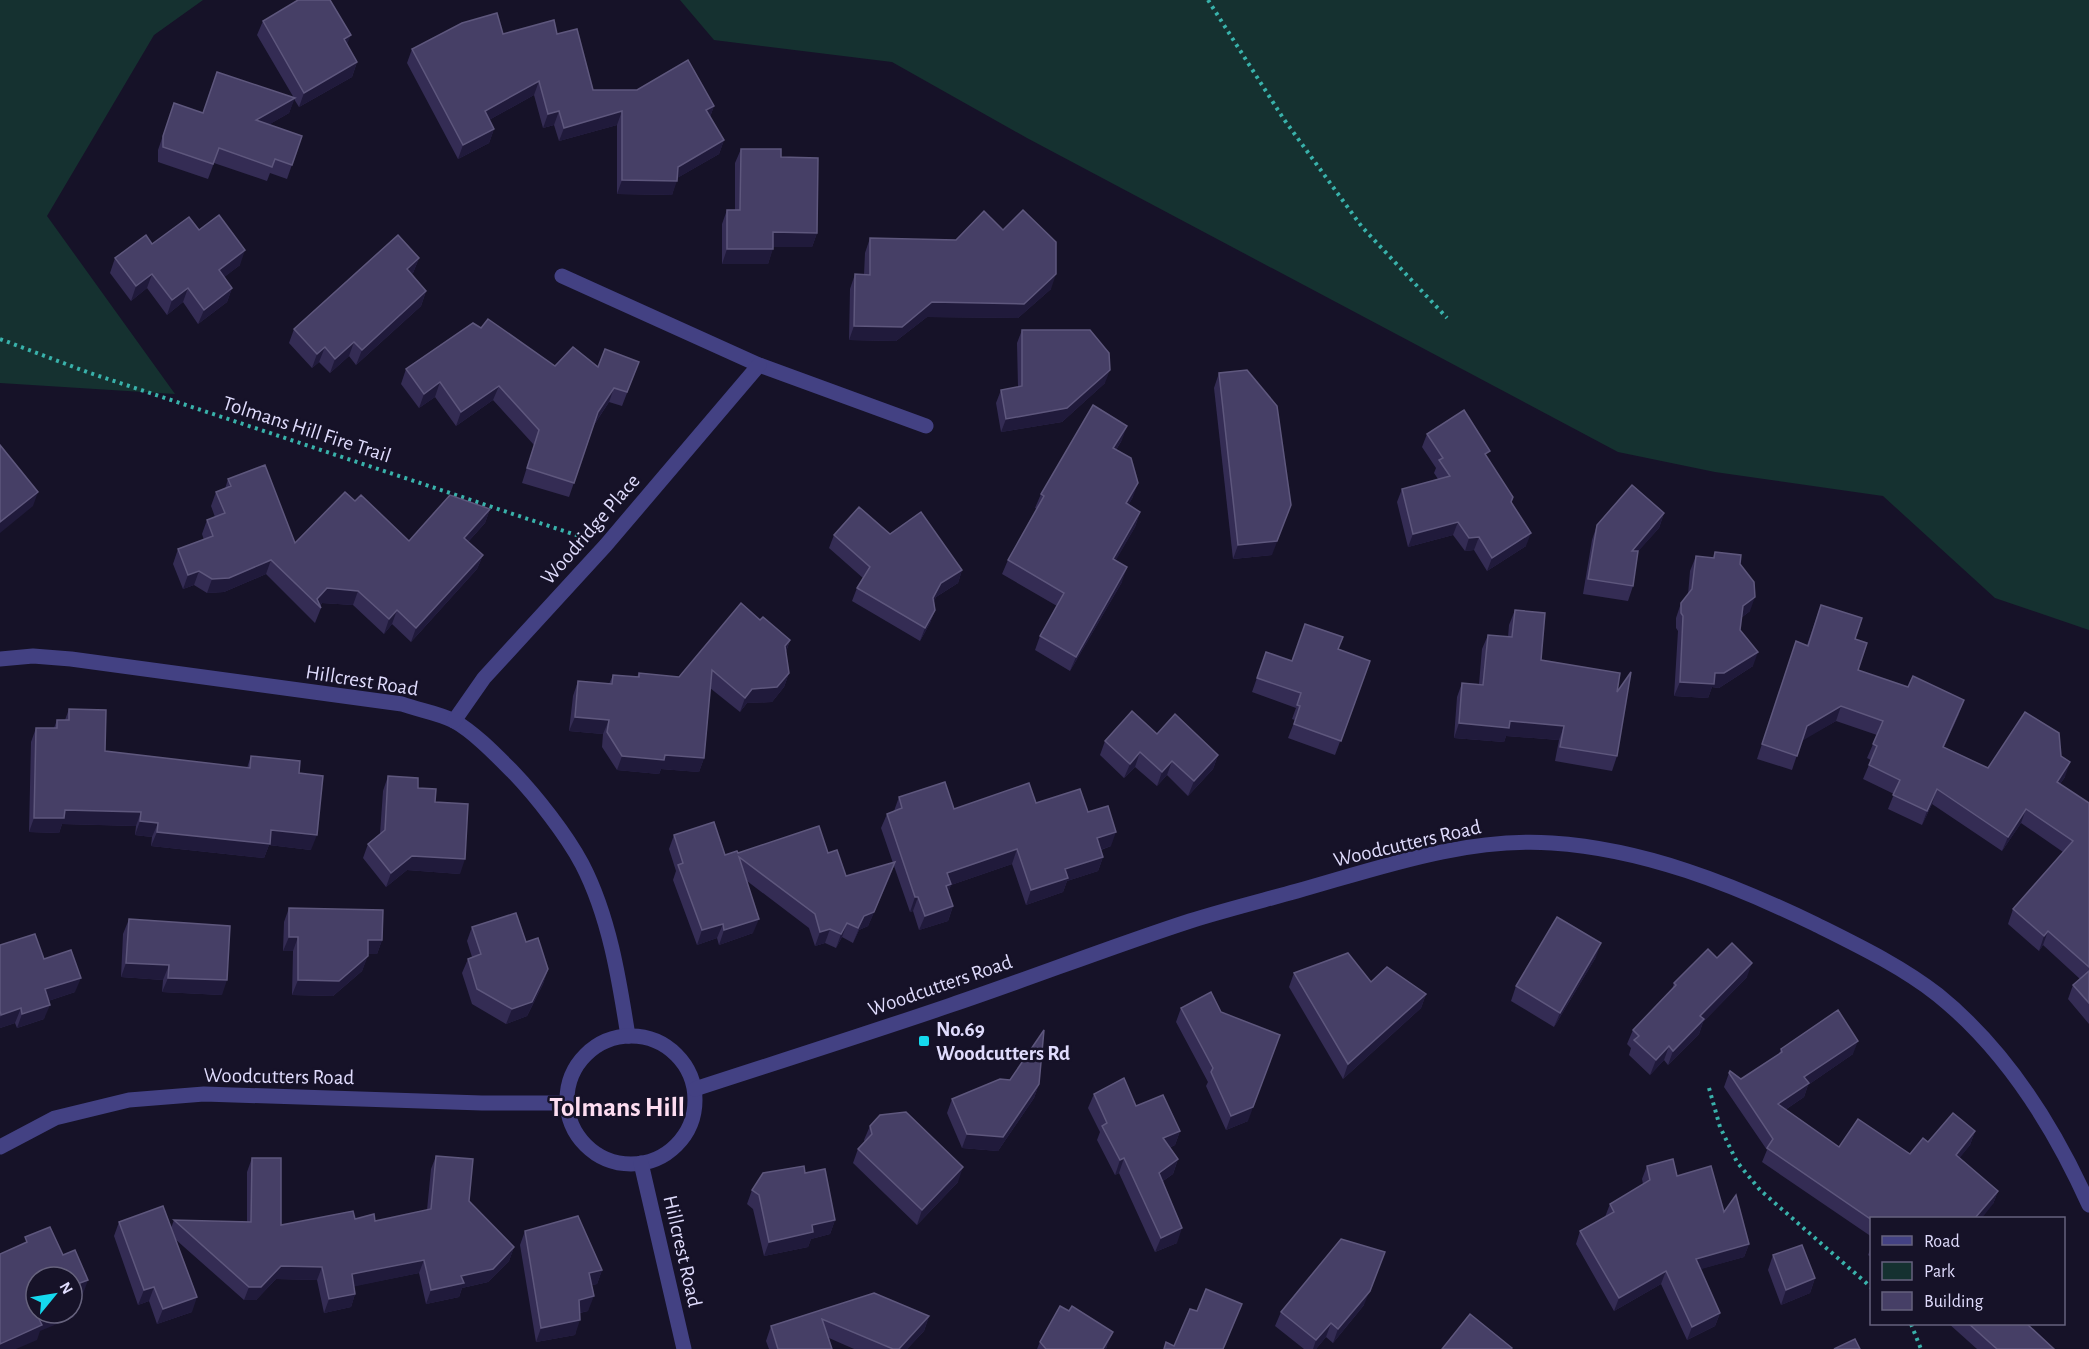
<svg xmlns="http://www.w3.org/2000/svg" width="2089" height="1349" font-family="'Alegreya Sans',sans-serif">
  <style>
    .green { fill: #153130 }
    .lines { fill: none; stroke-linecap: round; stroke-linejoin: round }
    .path { stroke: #39b2ab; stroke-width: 4; stroke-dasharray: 3 4.5; stroke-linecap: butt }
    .minor { stroke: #434183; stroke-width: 15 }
    .wall { fill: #342c54 }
    .shaded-wall { fill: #201a3b }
    .building { fill: #463f66; stroke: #5e577d; stroke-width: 1.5 }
    .poi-dot { fill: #15d9ee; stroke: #161228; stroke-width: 2 }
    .labels { text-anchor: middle; stroke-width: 5; stroke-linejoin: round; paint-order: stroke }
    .street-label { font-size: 21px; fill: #dfdbfc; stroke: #161228 }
    .poi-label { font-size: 21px; font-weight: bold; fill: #dfdbfc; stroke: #161228; text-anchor: start }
    .district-label { font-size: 27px; font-weight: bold; fill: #fdddf1; stroke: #161228 }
  </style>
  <rect width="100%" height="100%" fill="#161228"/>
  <g class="green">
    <path d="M0,0H203L154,35L47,216L175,394L0,383Z"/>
    <path d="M680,0H2089V630L1995,598L1883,496L1715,472L1618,452L1027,138L892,62L714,40Z"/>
  </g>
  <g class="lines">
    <g class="path">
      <path d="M1208,0L1283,118L1362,227L1447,318"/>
      <path d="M0,339L87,372L579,536"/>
      <path d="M1709,1088L1720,1127L1737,1162L1760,1190L1872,1288"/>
      <path d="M1911,1324L1921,1349"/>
    </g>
    <g class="minor">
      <path d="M562,276L759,365L926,426"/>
      <path d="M0,659L33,656L71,659L402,704C418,710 439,713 454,721C474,732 497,756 513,772C536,796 566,834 582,864C609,916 619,978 628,1036"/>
      <path d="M454,721L484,678L606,545L759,365"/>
      <circle cx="631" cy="1100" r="64"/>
      <path d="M695,1089C781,1061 866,1034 951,1005C1031,978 1110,947 1190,921C1225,910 1261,901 1297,891C1379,868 1465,837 1552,843C1644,849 1732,884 1815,924C1857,945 1901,966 1938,995C2006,1050 2054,1127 2089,1205"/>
      <path d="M0,1147L55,1118L129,1100L204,1094L482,1103H567"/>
      <path d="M641,1163L684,1349"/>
    </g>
  </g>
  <g class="wall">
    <path d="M263,21L347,45L357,62L352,77L299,107L294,99L289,113L268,125L302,136L287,179L270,173L267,181L214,163L208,179L158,162V150L174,103L203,113L294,98L257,35Z"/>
    <path d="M503,34H557L593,90H637L714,106L710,117L724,140L719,154L677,178L672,195L617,194V125L559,141L554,125L543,128L534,95L489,120L494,129L489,143L458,159L407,63L412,49Z"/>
    <path d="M741,149L781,157L817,233L812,247H773L768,264H722V224L727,210H735V163Z"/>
    <path d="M199,230L240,265L224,277L232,288L227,302L198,324L183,302L167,315L147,288L131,301L110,273L115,258L152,244Z"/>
    <path d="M870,238L1051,289L1018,318L927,317L896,341L849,340L850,289L855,274L864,275L865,253Z"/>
    <path d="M419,258L413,273L411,274L426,291L421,306L356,365L349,356L330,373L319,362L312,368L289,343L294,329Z"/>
    <path d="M481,328L555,366L598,367L639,362L622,406L609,402L594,425L569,497L522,483L534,445L493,400L456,426L435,397L419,408L401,384L406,369Z"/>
    <path d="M1022,330L1105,383L1062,422L1001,432L996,403L1001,390L1018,387L1017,343Z"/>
    <path d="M1219,373L1272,555L1233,559L1214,388Z"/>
    <path d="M1427,434L1487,458L1511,502L1526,546L1487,571L1474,550L1465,551L1453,535L1408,547L1397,502L1402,489L1438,479L1434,473L1436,468L1422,447Z"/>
    <path d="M1122,440L1116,450L1133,497L1128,505L1140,512L1135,527L1115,561L1122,582L1070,671L1035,650L1040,636L1057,606L1002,574L1008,560L1037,509L1035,508L1041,494Z"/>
    <path d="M228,479L295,543L355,501L409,541L490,509L485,523L468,542L483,555L477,569L411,642L392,624L384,634L353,605L322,603L320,606L321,608L315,623L266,574L224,592L207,593L194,585L183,589L173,564L178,549L204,540L202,534L207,520L215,517L211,506L216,492L225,489Z"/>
    <path d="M1664,513L1659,528L1638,551L1633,586L1628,601L1583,594L1592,540L1597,525Z"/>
    <path d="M890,534L962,570L958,583L936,597L934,601L935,610L930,623L920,641L852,601L857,588L863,578L829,548L834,535Z"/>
    <path d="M1715,552L1740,564L1750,611L1741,618L1740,630L1753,666L1719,688L1712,687L1708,698L1674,696L1678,631L1676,628V618L1681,603L1688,595L1690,571L1696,556L1713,558Z"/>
    <path d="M1821,605L1855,639L1858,670L1959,714L1944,747L1988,768L2061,756L2065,777L2060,784L2089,803V1024L2068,999L2073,985L2080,979L2043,945L2039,951L2008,924L2013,909L2063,852L2021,823L2002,851L1932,804L1922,825L1888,809L1894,794L1863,779L1871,760L1867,758L1877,735L1836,721L1802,740L1792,770L1757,759L1796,641L1807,645Z"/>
    <path d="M1515,610L1541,660L1617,692V756L1612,771L1555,761L1559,740L1506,736L1504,742L1454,738L1457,697L1462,683L1479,684L1482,649L1488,635L1508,637L1509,625Z"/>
    <path d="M760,620L790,640L786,652L789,673L784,687L772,702L747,703L740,712L710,688L704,758L699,772L661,769L659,774L617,770L602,747L603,734L569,731L573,696L578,681L609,684L613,675L637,677L639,673L679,677Z"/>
    <path d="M1338,649L1370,661L1335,755L1288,738L1295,720L1292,719L1296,708L1252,692L1266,652L1292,661Z"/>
    <path d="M69,709L105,751L247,768L251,756L299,773L311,850L269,845L264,858L151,846L152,837L135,835L136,826L62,824L59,833L29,832L31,742L36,728H54L57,720H65Z"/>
    <path d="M1157,734L1218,755L1213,769L1188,796L1167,775L1157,786L1135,767L1124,778L1100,755L1105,741Z"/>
    <path d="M388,776L418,788L435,802L460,874L407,870L386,887L363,858L368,844L380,834L383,791Z"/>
    <path d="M899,797L954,809L1036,803L1088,812L1111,846L1101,850L1103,857L1098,871L1067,881L1063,892L1026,905L1012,864L951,885L948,892L953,906L948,921L919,930L913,911L910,912L894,866L868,926L859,930L853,943L842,937L836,948L825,943L815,946L809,928L747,881L753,933L719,945L717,938L697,945L673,880L676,871L669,849L674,835L725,855L738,853H828L846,876L893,863L881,828L887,814L894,811Z"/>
    <path d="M289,908L382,940L377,954H368L362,971L333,996L292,995L293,951H283L284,922Z"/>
    <path d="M129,919L222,995L162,992L163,980L121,977L123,934Z"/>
    <path d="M472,927L526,942L548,969L543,984L527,1016L506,1024L472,1004L462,973L468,959L472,957L467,941Z"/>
    <path d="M0,945L44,959L75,992L48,1001L44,1019L17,1028L15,1023L0,1028Z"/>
    <path d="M1596,957L1554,1027L1511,1001L1516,986Z"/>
    <path d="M1717,958L1747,977L1703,1022L1699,1034L1668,1065L1664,1060L1650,1075L1629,1055L1631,1048L1627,1044L1633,1030L1672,990L1674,983Z"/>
    <path d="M1294,973L1371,982L1426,994L1421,1008L1343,1079L1289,987Z"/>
    <path d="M1181,1008L1248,1121L1226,1130L1206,1086L1208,1082L1176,1022Z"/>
    <path d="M1781,1049L1853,1054L1808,1085L1804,1097L1785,1110L1839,1147L1910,1154L1928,1142L1975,1131L1970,1145L1959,1158L1998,1191L1993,1204L1872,1218V1237L1762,1162L1767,1150L1724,1087L1729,1073L1741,1079L1779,1054Z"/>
    <path d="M1039,1084L1034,1098L998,1151L962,1148L947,1113L952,1099Z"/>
    <path d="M1094,1094L1136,1106L1180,1131L1175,1145L1169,1148L1178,1159L1173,1174L1163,1181L1177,1243L1155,1252L1119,1173L1115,1175L1097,1140L1100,1132L1088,1108Z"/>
    <path d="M870,1126L958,1182L917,1225L853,1163L858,1149L865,1142L864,1140Z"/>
    <path d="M436,1156L469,1201L514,1247L509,1261L488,1282L462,1288L459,1297L426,1304L419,1273L354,1286L355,1294L351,1307L324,1313L317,1280L276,1279L256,1300H244L175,1239L192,1312L157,1324L149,1301L138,1305L114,1236L119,1222L171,1228L174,1220L247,1222V1172L252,1158L281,1225L355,1219L375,1221L427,1210L431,1169Z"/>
    <path d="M1647,1166L1677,1176L1724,1212L1749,1244L1744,1257L1700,1269L1720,1313L1715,1326L1687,1340L1661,1284L1614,1311L1576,1244L1580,1231L1605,1217L1610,1204L1643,1184L1642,1179Z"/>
    <path d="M805,1173L835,1220L830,1234L811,1239L808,1247L764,1256L753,1209L747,1204L752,1190Z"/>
    <path d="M525,1231L602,1270L597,1284L592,1285L588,1311L580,1313L575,1335L536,1342L520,1245Z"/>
    <path d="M1872,1245V1258L1868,1255Z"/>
    <path d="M1773,1255L1815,1278L1810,1293L1781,1305L1768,1270Z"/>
    <path d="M874,1293L929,1316L924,1331L907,1349H854L829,1338L832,1349H769L766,1341L771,1326Z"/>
    <path d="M1364,1305L1333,1343L1326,1337L1316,1349H1304L1275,1326L1281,1312Z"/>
    <path d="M1069,1311L1107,1346L1106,1349H1037L1040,1342Z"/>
    <path d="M1948,1323H2026L2054,1349H1977Z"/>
  </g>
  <g class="shaded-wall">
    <path d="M351,35L345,49L344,39Z"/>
    <path d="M357,62L352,77L299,107L304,93Z"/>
    <path d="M539,81L534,95L480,125L485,111Z"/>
    <path d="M295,98L289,113L251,135L256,120Z"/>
    <path d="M714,106L709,119L706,110Z"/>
    <path d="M559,111L554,125L543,128L548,114Z"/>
    <path d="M622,111L617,125L559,141L564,128Z"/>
    <path d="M494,129L489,143L458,159L463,145Z"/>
    <path d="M724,140L719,154L672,181L678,167Z"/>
    <path d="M622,180L677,181L672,195L617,194Z"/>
    <path d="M773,232L817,233L812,247H768Z"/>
    <path d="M727,249H773L768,264H722Z"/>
    <path d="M245,250L240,265L214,285L219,270Z"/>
    <path d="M419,258L413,273L402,284L407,269Z"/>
    <path d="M152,274L147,288L131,301L136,286Z"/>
    <path d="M1056,274L1051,289L1018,318L927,317L896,341L849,340L854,326L932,302Z"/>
    <path d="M188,288L183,302L167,315L172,300Z"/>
    <path d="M232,288L227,302L198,324L204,310Z"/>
    <path d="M426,291L421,306L356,365L362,350Z"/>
    <path d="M354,342L349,356L330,373L335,359Z"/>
    <path d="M325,347L319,362L312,368L317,354Z"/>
    <path d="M1110,370L1105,383L1062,422L1001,432L1006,419Z"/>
    <path d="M440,382L435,397L419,408L424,394Z"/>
    <path d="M499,386L493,400L456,426L461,412Z"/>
    <path d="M614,388L609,402L593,426L598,412Z"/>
    <path d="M1127,426L1122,440L1108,462L1113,448Z"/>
    <path d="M1138,483L1133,497L1121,518L1126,503Z"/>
    <path d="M38,492L33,506L0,533V522Z"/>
    <path d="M1291,505L1272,555L1233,559L1238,545Z"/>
    <path d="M490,509L485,523L459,552L464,538Z"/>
    <path d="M1140,512L1135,527L1108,574L1113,559Z"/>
    <path d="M1664,513L1659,528L1626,565L1632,551Z"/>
    <path d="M1458,522L1453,535L1408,547L1413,534Z"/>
    <path d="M1531,533L1526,546L1487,571L1492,558Z"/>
    <path d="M1479,537L1474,550L1465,551L1469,538Z"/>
    <path d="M483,555L477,569L411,642L416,628Z"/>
    <path d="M271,560L266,574L224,592L207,593L212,579Z"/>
    <path d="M1127,567L1122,582L1070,671L1076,657Z"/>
    <path d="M962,570L958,583L936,597L928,611L933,598L941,583Z"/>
    <path d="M199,571L194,585L183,589L188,575Z"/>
    <path d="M327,588L358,591L353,605L322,603L319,606L317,599Z"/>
    <path d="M1755,597L1750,611L1738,620L1743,606Z"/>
    <path d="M397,610L392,624L384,634L389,619Z"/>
    <path d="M935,610L930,623L920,641L925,628Z"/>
    <path d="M790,640L785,654V646Z"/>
    <path d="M1758,652L1753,666L1719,688L1712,687L1708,698L1674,696L1680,682L1715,673Z"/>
    <path d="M789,673L784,687L772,702L747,703L740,712L745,698L752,689Z"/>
    <path d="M1964,700L1959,714L1937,761L1943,747Z"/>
    <path d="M1841,706L1836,721L1802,741L1807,726Z"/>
    <path d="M575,717L609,720L603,734L569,731Z"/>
    <path d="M1510,721L1564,726L1559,740L1506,736L1504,742L1454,738L1459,723Z"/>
    <path d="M1140,752L1135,767L1124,778L1130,764Z"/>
    <path d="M665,755L704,758L699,772L661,769L659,774L617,770L622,756Z"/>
    <path d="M1218,755L1213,769L1188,796L1194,781Z"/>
    <path d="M1172,761L1167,775L1157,786L1162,772Z"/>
    <path d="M2070,762L2065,777L2051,796L2057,782Z"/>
    <path d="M1937,789L1932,804L1922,825L1927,811Z"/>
    <path d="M2026,809L2021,823L2002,851L2008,837Z"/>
    <path d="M65,810L141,812L136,826L62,824L59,833L29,832L34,818Z"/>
    <path d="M140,821L158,823L152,837L135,835Z"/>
    <path d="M271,830L317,835L311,850L269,845L264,858L151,846L157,832Z"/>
    <path d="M1116,832L1111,846L1091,853L1097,838Z"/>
    <path d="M1017,849L1012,864L951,885L946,899L940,900L947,873Z"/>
    <path d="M412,856L465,859L460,874L407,870L386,887L391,873Z"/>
    <path d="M1103,857L1098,871L1067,881L1063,892L1026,905L1031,890L1065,869Z"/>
    <path d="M895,862L890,877L868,926L859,930L853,943L864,916Z"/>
    <path d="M915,897H918L913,911L910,912Z"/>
    <path d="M953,906L948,921L919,930L925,916Z"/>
    <path d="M759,919L753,933L719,945L724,930Z"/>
    <path d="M847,923L842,937L836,948L841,934Z"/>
    <path d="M723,924L717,938L697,945L702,930Z"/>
    <path d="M830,929L825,943L815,946L820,932Z"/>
    <path d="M2048,931L2043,945L2039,951L2044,936Z"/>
    <path d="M289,937H298L293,951H283Z"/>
    <path d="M368,940H382L377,954H363Z"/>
    <path d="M1601,943L1596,957L1554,1027L1560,1013Z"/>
    <path d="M368,956L362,971L333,996L292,995L298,980Z"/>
    <path d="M126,963L169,965L163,980L121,977Z"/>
    <path d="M1752,963L1747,977L1703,1022L1699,1034L1668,1065L1673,1051L1700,1016Z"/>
    <path d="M548,969L543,984L527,1016L506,1024L512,1009Z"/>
    <path d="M81,978L75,992L39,1004L45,989Z"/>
    <path d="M168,978L227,980L222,995L162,992Z"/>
    <path d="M1426,994L1421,1008L1343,1079L1348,1064Z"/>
    <path d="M50,1005L44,1019L17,1028L22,1014Z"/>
    <path d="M21,1008L15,1023L0,1028V1018L1,1015Z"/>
    <path d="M1280,1035L1248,1121L1226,1130L1231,1116Z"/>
    <path d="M1858,1041L1853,1054L1808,1085L1804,1097L1773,1118L1778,1104L1804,1077Z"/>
    <path d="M1669,1046L1664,1060L1650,1075L1656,1060Z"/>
    <path d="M1039,1084L1034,1098L998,1151L962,1148L967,1134Z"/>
    <path d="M1180,1131L1175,1145L1157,1153L1163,1138Z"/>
    <path d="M1975,1131L1970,1145L1951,1169L1956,1155Z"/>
    <path d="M1124,1158L1119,1173L1115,1175L1120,1160Z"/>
    <path d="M1178,1159L1173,1174L1154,1187L1159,1173Z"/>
    <path d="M963,1167L958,1182L917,1225L922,1210Z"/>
    <path d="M1998,1191L1993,1204L1982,1218H1975Z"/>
    <path d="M835,1220L830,1234L811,1239L808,1247L764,1256L769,1242L812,1225Z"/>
    <path d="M1182,1228L1177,1243L1155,1252L1161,1238Z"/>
    <path d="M1749,1244L1744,1257L1691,1272L1696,1259Z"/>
    <path d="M514,1247L509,1261L488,1282L462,1288L459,1297L426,1304L431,1290L461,1276Z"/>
    <path d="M1385,1252L1364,1305L1333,1343L1338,1329Z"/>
    <path d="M424,1260L419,1273L347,1288L352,1274Z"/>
    <path d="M281,1266L322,1267L317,1280L276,1279L256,1300H244L249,1287Z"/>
    <path d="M602,1270L597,1284L584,1287L589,1273Z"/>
    <path d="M1666,1271L1661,1284L1614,1311L1619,1298Z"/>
    <path d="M1815,1278L1810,1293L1781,1305L1786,1290Z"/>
    <path d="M88,1280L83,1294L72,1298V1286Z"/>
    <path d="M154,1287L149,1301L138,1305L144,1290Z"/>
    <path d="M355,1294L351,1307L324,1313L329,1299Z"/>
    <path d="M594,1296L588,1311L574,1314L579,1300Z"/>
    <path d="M197,1297L192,1312L157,1324L163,1309Z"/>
    <path d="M79,1302L74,1317L40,1331L37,1340L16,1349H0V1344L39,1319L54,1313H72V1305Z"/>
    <path d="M1720,1313L1715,1326L1687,1340L1692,1327Z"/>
    <path d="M929,1316L924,1331L907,1349H899Z"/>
    <path d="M580,1320L575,1335L536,1342L541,1328Z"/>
    <path d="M1331,1323L1326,1337L1316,1349H1313L1316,1340Z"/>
    <path d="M1113,1332L1107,1346L1106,1349H1103Z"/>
  </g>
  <g class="building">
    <path d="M298,0H330L351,35L344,39L357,62L304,93L263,21Z"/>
    <path d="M497,13L503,34L554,20L557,34L577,29L593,90H637L688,60L714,106L706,110L724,140L678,167L677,181L622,180V111L564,128L559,111L548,114L539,81L485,111L494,129L463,145L412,49L462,23Z"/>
    <path d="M217,72L295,98L256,120L302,136L292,165L275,159L272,167L219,148L213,164L163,147V136L174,103L203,113Z"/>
    <path d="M741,149H781V157L818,158L817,233L773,232V249H727V210H740Z"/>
    <path d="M1023,210L1056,242V274L1024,304L932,302L902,327L854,326L855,274L870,275V238L956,240L984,211L1003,230Z"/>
    <path d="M219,215L245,250L219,270L232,288L204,310L188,288L172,300L152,274L136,286L115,258L146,235L152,244L189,217L199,230Z"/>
    <path d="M398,235L419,258L407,269L426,291L362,350L354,342L335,359L325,347L317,354L294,329Z"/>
    <path d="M488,319L555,366L573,347L598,367L605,349L639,362L627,392L614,388L598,412L574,483L527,468L539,430L499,386L461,412L440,382L424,394L406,369L473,323L481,328Z"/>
    <path d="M1022,330H1090L1109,353L1110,370L1067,408L1006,419L1001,390L1022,386Z"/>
    <path d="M1247,370L1277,406L1291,505L1277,541L1238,545L1219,373Z"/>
    <path d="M1093,405L1127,426L1113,448L1131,458L1138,483L1126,503L1140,512L1113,559L1127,567L1076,657L1040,636L1064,593L1008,560L1044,496L1041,494Z"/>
    <path d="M1464,410L1490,451L1485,454L1513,497L1511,502L1531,533L1492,558L1479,537L1469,538L1458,522L1413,534L1402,489L1450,476L1439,460L1443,458L1427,434Z"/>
    <path d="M0,445L38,492L0,522Z"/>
    <path d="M265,465L295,543L345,492L355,501L361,495L409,541L450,495L490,509L464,538L483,555L416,628L397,610L389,619L358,591L327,588L317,599L321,608L271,560L229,578L212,579L199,571L188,575L178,549L213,536L207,520L225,513L216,492L231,486L228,479Z"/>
    <path d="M1632,485L1664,513L1632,551H1638L1633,586L1588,579L1597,525Z"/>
    <path d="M859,507L890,534L921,512L962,570L941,583L933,598L935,610L925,628L857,588L870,567L834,535Z"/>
    <path d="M1715,552L1741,555L1740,564L1754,582L1755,597L1743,606L1740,630L1758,652L1724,673H1715L1714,684L1680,682L1683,616L1681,613V603L1692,589L1696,556L1714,558Z"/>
    <path d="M741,603L760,620L763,617L790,640L785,646L789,673L777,687L752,689L745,698L712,670L704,758L665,755L664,760L622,756L607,732L609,720L575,717L578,681L612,684L613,675L639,677V673L679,677Z"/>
    <path d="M1821,605L1862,618L1855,639L1867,643L1858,670L1908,687L1913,676L1964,700L1943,747L1988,768L2025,712L2059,733L2061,756L2070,762L2057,782L2089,803V967L2048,931L2044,936L2013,909L2073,841L2026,809L2008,837L1937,789L1927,811L1893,795L1900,780L1869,765L1877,746L1873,744L1883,721L1841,706L1807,726L1797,756L1762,744L1796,641L1808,646Z"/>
    <path d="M1515,610L1545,613L1541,660L1620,673L1617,692L1631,672L1617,756L1560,747L1564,726L1510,721L1509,728L1459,723L1462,683L1483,685L1488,635L1512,637Z"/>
    <path d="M1305,624L1343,637L1338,649L1370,661L1341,741L1294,724L1300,706L1297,705L1301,693L1257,678L1266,652L1292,661Z"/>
    <path d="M69,709L106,710L105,751L250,768L251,756L300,761L299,773L323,776L317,835L271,830L270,844L157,832L158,823L140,821L141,812L65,810L64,818H34L36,728H57V720H69Z"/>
    <path d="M1132,711L1157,734L1175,714L1218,755L1194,781L1172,761L1162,772L1140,752L1130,764L1105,741Z"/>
    <path d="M388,776L418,778V788L436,789L435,802L468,804L465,859L412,856L391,873L368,844L385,830Z"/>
    <path d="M945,782L954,809L1029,783L1036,803L1080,789L1088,812L1108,806L1116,832L1097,838L1103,857L1065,869L1068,878L1031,890L1017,849L947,873L951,884L946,886L953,906L925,916L918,897H915L887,814L902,808L899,797Z"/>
    <path d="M714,822L725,855L737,851L738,853L819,826L828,853L837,850L846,876L895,862L874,912L864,916L858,928L847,923L841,934L830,929L820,932L815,914L739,857L759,919L724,930L723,924L702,930L678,865L683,863L674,835Z"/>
    <path d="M289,908L383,910L382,940H368V956L339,981L298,980V937H289Z"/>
    <path d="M516,913L526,942L538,938L548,969L532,1002L512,1009L477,989L468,959L481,954L472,927Z"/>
    <path d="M1557,917L1601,943L1560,1013L1516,986Z"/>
    <path d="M129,919L230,926L227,980L168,978L169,965L126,963Z"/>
    <path d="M35,934L44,959L71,950L81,978L45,989L50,1005L22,1014L21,1008L1,1015L0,1011V945Z"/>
    <path d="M1732,943L1752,963L1700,1016L1704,1019L1673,1051L1669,1046L1656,1060L1634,1040L1639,1036L1633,1030L1676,985L1674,983L1708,949L1717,958Z"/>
    <path d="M1348,953L1371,982L1387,967L1426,994L1348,1064L1294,973Z"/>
    <path d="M2089,971V1003L2073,985Z"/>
    <path d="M1211,992L1221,1012L1280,1035L1253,1107L1231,1116L1211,1072L1213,1068L1181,1008Z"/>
    <path d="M1838,1010L1858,1041L1804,1077L1809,1083L1778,1104L1839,1147L1858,1119L1910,1154L1923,1138L1928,1142L1953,1113L1975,1131L1956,1155L1998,1191L1975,1218H1872V1220L1767,1148L1773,1139L1729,1073L1730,1071L1741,1079L1782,1052L1781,1049Z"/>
    <path d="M1044,1030L1039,1084L1003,1137L967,1134L952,1099L1000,1079L1010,1080Z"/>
    <path d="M1124,1078L1136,1106L1163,1095L1180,1131L1163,1138L1178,1159L1159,1173L1182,1228L1161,1238L1124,1158L1120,1160L1102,1126L1107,1123L1094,1094Z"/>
    <path d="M906,1112L963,1167L922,1210L858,1149L872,1134L870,1126L880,1115Z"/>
    <path d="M436,1156L473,1159L469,1201L514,1247L493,1269L461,1276L464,1283L431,1290L424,1260L352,1274L355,1294L329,1299L322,1267L281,1266L261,1287H249L174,1220L251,1222L252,1158H281V1225L353,1211L355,1219L374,1214L375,1221L431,1209Z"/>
    <path d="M1673,1159L1677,1176L1711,1166L1724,1212L1736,1195L1749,1244L1696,1259L1720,1313L1692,1327L1666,1271L1619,1298L1580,1231L1614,1212L1610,1204L1650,1180L1647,1166Z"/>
    <path d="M804,1166L805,1173L825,1169L835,1220L812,1225L813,1232L769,1242L759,1195L752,1190L763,1173Z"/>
    <path d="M163,1206L197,1297L163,1309L154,1287L144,1290L119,1222Z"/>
    <path d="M578,1216L602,1270L589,1273L594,1296L579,1300L580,1320L541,1328L525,1231Z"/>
    <path d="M50,1227L63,1255L75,1250L88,1280L72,1286V1277H36V1313H54L39,1319L42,1325L0,1344V1254L27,1242L25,1237Z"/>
    <path d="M1341,1239L1385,1252L1370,1291L1338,1329L1331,1323L1316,1340L1281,1312Z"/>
    <path d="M1802,1245L1815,1278L1786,1290L1773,1255Z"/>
    <path d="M72,1287L79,1302L72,1305Z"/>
    <path d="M1206,1289L1242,1304L1223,1349H1164L1166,1342L1174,1346L1190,1309L1197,1311Z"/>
    <path d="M874,1293L929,1316L899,1349H893L822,1319L832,1349H778L771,1326Z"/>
    <path d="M1060,1306L1069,1311L1072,1306L1113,1332L1103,1349H1046L1040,1342Z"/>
    <path d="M1470,1314L1512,1348L1511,1349H1442Z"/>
    <path d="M1968,1323H2026L2054,1349H1997Z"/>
    <path d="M1855,1339L1860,1349H1834Z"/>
  </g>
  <rect class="poi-dot" x="918" y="1035" width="12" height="12" rx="3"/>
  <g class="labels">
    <g class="street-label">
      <text transform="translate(307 429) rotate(18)" y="7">Tolmans Hill Fire Trail</text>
      <text transform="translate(590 529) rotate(-49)" y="7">Woodridge Place</text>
      <text transform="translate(362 680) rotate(9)" y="7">Hillcrest Road</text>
      <text transform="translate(1407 843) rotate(-13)" y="7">Woodcutters Road</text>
      <text transform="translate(940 985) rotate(-19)" y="7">Woodcutters Road</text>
      <text transform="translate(279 1076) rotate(1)" y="7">Woodcutters Road</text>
      <text transform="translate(683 1251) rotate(77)" y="7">Hillcrest Road</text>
    </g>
    <g class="poi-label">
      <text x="936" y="1036">No.69<tspan x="936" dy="24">Woodcutters Rd</tspan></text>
    </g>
    <g class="district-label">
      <text x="617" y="1116">Tolmans Hill</text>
    </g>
  </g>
  <rect x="1870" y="1217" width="195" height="108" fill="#161228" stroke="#66627d" stroke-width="1.5"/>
  <rect x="1882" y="1236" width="30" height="9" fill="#434183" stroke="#66627d" stroke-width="1.5"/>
  <text x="1924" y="1247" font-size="18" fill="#dfdbfc">Road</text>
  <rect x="1882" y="1262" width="30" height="18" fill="#153130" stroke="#66627d" stroke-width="1.5"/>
  <text x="1924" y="1277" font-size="18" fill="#dfdbfc">Park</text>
  <rect x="1882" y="1292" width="30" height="18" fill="#463f66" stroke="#66627d" stroke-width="1.5"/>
  <text x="1924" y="1307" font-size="18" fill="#dfdbfc">Building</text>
  <g transform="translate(54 1295) rotate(60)"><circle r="28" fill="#161228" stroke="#66627d" stroke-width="1.5"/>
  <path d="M0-4.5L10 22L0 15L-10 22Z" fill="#15d9ee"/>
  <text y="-9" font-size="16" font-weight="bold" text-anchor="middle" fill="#dfdbfc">N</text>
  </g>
</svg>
